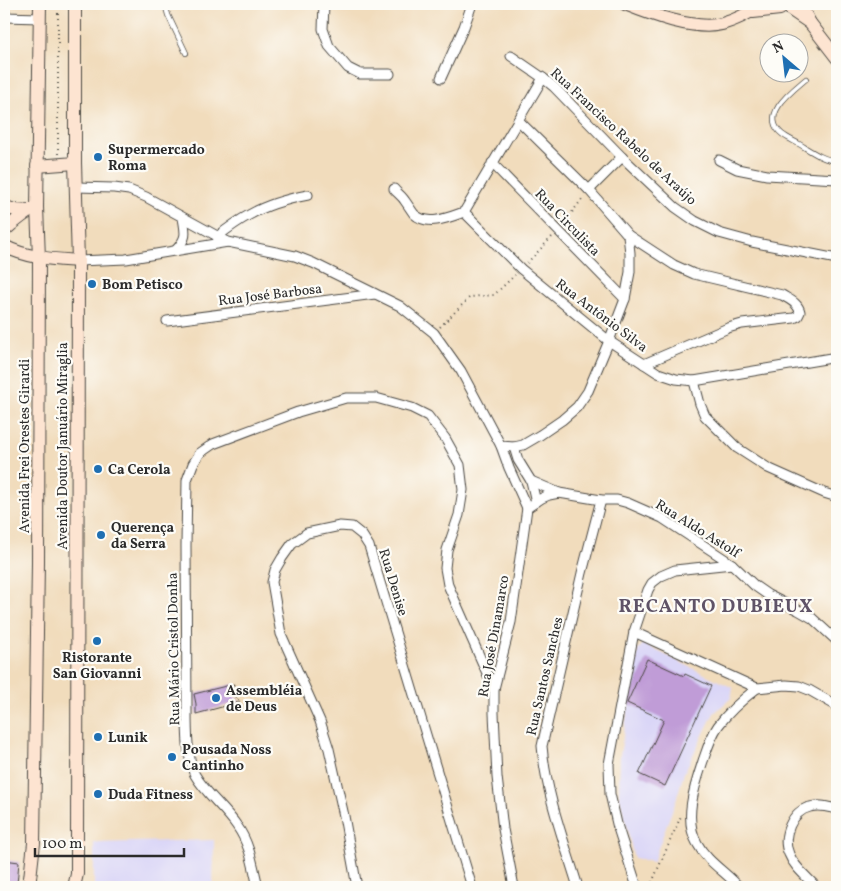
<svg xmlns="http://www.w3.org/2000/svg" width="841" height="891" font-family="Vollkorn,serif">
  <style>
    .built { fill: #dad6f7 }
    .building { fill: #c09cd7 }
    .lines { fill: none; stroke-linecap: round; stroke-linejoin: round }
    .lane-casing { stroke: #494641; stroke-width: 6 }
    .street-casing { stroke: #494641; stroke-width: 11 }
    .secondary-casing { stroke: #494641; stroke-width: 14 }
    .path { stroke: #494641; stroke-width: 2; stroke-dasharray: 1 4; stroke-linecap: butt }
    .lane { stroke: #fff; stroke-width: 4.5 }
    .street { stroke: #fff; stroke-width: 9 }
    .secondary { stroke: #fde4d1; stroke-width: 12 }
    .poi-dot { fill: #1f6fb2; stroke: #fdfcf7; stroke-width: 2 }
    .labels { text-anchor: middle; stroke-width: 4.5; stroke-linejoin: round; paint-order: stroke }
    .street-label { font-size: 14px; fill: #2b2b2b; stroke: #fdfcf7 }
    .poi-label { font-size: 14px; font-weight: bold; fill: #2b2b2b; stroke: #fdfcf7; text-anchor: start }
    .district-label { font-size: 19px; font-weight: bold; letter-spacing: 1px; fill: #5f5367; stroke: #fdfcf7 }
  </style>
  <rect width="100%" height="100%" fill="#fdfcf7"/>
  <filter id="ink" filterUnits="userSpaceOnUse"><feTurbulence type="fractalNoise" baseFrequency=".02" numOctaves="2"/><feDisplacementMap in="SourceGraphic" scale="10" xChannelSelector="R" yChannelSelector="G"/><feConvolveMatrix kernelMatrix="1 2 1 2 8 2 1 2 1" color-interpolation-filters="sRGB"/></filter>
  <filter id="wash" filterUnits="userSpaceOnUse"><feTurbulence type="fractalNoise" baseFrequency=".0096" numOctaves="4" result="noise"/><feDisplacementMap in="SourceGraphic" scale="20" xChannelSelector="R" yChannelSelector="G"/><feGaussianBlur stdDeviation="1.12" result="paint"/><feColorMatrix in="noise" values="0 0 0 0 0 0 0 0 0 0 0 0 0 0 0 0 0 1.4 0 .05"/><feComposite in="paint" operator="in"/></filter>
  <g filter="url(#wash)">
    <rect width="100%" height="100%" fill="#f1dcbc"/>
    <g class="built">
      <path d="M643,644L733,688L731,698L714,713L684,773L676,800L653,862L634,858L619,795L620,755L638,650Z"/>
      <path d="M214,840L213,887H94V843Z"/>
    </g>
    <g id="blocks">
      <g class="building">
        <path d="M647,659L684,676L685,674L711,686L665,786L639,774L664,720L627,703Z"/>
        <path d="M234,684L232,693L240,702L196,714V704L194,694Z"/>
        <path d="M4,860L19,862L17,884L4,883Z"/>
      </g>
    </g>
  </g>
  <g filter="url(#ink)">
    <use href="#blocks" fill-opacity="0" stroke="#494641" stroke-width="1"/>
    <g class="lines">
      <defs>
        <g id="lane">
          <path d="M165,4L168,15L186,53"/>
          <path d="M806,79C792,91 759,115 782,134C787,138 794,141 799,144C811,151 823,160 837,161"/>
        </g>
        <g id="street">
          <path d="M324,4L323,29L329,46L348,68L360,74H390"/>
          <path d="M4,17L40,18"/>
          <path d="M511,56L543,78L554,87L622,157L675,207L695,221L719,233L752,242L837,259"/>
          <path d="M441,78L464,27L472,4"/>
          <path d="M518,120L589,190L628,235L674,265L694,274L782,295C790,300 798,303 800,312L798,316L794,318L742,324L728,328L644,364"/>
          <path d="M719,160L737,169L767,175L837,179"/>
          <path d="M492,163L625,299"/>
          <path d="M76,187L114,188L129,190L146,197L228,242L295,256L313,263L400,306L434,333L461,371L501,446L509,468L527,508"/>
          <path d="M394,189C397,193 402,196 405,201C408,205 411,210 414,214C428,227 450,217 464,212L543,78"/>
          <path d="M589,190L622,157"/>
          <path d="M464,212L521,269L609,341L658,373L676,379L694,381L837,357"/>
          <path d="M217,237C227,229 238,221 249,215C268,204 287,199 308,195"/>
          <path d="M176,250C187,238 186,234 183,218"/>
          <path d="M78,261L126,259L228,242"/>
          <path d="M167,321L375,294"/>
          <path d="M694,381L700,404L705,416L737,448L768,468L824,493L837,497"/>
          <path d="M501,446L514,447L523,445L540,435L562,420L577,407L588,391L609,341L625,299L630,272V253L628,235"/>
          <path d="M514,447L518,460L531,481L536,502"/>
          <path d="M531,481L559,493"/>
          <path d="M527,508L542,498L549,495L559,493L601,500H617L628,503L662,518L732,564L755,586L768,595L798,610L812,618L837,641"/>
          <path d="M634,632L757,688L786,685L799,686L809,690L837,706"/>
          <path d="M258,887C253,866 250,844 237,826C225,808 206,794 195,775C187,759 187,729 187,711L186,546L187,480L193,464L200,453L213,444L298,412L346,398H376L412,408L428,416L445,438L460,465L463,490L459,515L447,550L445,568L448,585L494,689"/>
          <path d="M357,887L344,816L329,749L320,721L281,634L272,582L275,570L282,558L292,544L307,533L340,526L352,527L362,535L369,546L472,887"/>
          <path d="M514,887L503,829L497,777L494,713V689L511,622L527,508"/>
          <path d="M578,887C564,841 546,794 542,746L582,573L601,500"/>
          <path d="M637,887L618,828L610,794L609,764L634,632L648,590L652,583L661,576L675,570L732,564"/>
          <path d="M739,887C726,872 707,862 697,843C683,819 695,785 703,761C707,749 711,736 718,726C729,711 743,699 757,688"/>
          <path d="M816,887C807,877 794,867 789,854C781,837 792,811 810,807C819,804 828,807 837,809"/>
        </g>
        <g id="secondary">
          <path d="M625,4C650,14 694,31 722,24C736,20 751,12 763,4"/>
          <path d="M800,4L810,23L837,58"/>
          <path d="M791,10L810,23"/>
          <path d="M753,12L780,9"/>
          <path d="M37,166L75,163"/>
          <path d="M4,205C11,211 21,211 30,210"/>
          <path d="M4,231C14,222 24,213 37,207"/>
          <path d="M4,246C27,258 52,259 78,261"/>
          <path d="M29,887L34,843L38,563L39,258L37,207L40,4"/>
          <path d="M74,887L77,874V841L78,261L75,163V4"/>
        </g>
      </defs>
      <use href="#lane" class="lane-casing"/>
      <use href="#street" class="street-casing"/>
      <use href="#secondary" class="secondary-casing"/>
      <g class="path">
        <path d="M58,154V4"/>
        <path d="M563,224L583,198"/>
        <path d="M527,263L552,237"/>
        <path d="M440,327L470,297L494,295L515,275"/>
        <path d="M650,887L681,816"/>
      </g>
      <use href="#lane" class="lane"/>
      <use href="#street" class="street"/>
      <use href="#secondary" class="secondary"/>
    </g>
  </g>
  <g class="poi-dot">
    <circle cx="98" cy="157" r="5"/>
    <circle cx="92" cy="284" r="5"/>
    <circle cx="98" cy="469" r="5"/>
    <circle cx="101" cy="535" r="5"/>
    <circle cx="97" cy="641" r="5"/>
    <circle cx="216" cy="698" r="5"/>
    <circle cx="98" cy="737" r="5"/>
    <circle cx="172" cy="757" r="5"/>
    <circle cx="98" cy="794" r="5"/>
  </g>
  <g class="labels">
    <g class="street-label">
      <text transform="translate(624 136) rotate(43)" y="5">Rua Francisco Rabelo de Araújo</text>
      <text transform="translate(568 222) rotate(46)" y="5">Rua Circulista</text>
      <text transform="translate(270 294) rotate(-7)" y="5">Rua José Barbosa</text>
      <text transform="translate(602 315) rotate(37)" y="5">Rua Antônio Silva</text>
      <text transform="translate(24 446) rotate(-90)" y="5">Avenida Frei Orestes Girardi</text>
      <text transform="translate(62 446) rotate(-90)" y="5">Avenida Doutor Januário Miraglia</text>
      <text transform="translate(698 528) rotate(32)" y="5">Rua Aldo Astolf</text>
      <text transform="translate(394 582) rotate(73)" y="5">Rua Denise</text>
      <text transform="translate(493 636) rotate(-80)" y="5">Rua José Dinamarco</text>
      <text transform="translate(173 649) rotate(-91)" y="5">Rua Mário Cristol Donha</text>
      <text transform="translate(544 676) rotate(-77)" y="5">Rua Santos Sanches</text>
    </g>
    <g class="poi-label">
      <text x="108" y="154">Supermercado<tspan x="108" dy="16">Roma</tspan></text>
      <text x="102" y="289">Bom Petisco</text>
      <text x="108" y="474">Ca Cerola</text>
      <text x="111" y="532">Querença<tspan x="111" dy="16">da Serra</tspan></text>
      <text x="97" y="662" text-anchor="middle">Ristorante<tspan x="97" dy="16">San Giovanni</tspan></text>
      <text x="226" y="695">Assembléia<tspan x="226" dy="16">de Deus</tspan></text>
      <text x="108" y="742">Lunik</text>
      <text x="182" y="754">Pousada Noss<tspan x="182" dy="16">Cantinho</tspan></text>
      <text x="108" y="799">Duda Fitness</text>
    </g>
    <g class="district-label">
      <text x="716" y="612">RECANTO DUBIEUX</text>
    </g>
  </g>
  <rect width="841" height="891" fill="none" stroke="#fdfcf7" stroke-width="20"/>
  <g transform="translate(784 58) rotate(332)"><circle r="24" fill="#fdfcf7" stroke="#a9a8a5"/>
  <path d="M0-4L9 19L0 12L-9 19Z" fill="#1f6fb2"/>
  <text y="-8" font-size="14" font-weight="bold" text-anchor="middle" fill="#2b2b2b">N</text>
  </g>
  <path d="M35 848v8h149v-8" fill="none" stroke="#2b2b2b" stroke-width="2.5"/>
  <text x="42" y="848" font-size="15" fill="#2b2b2b" stroke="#fdfcf7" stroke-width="4" paint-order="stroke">100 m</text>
</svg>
